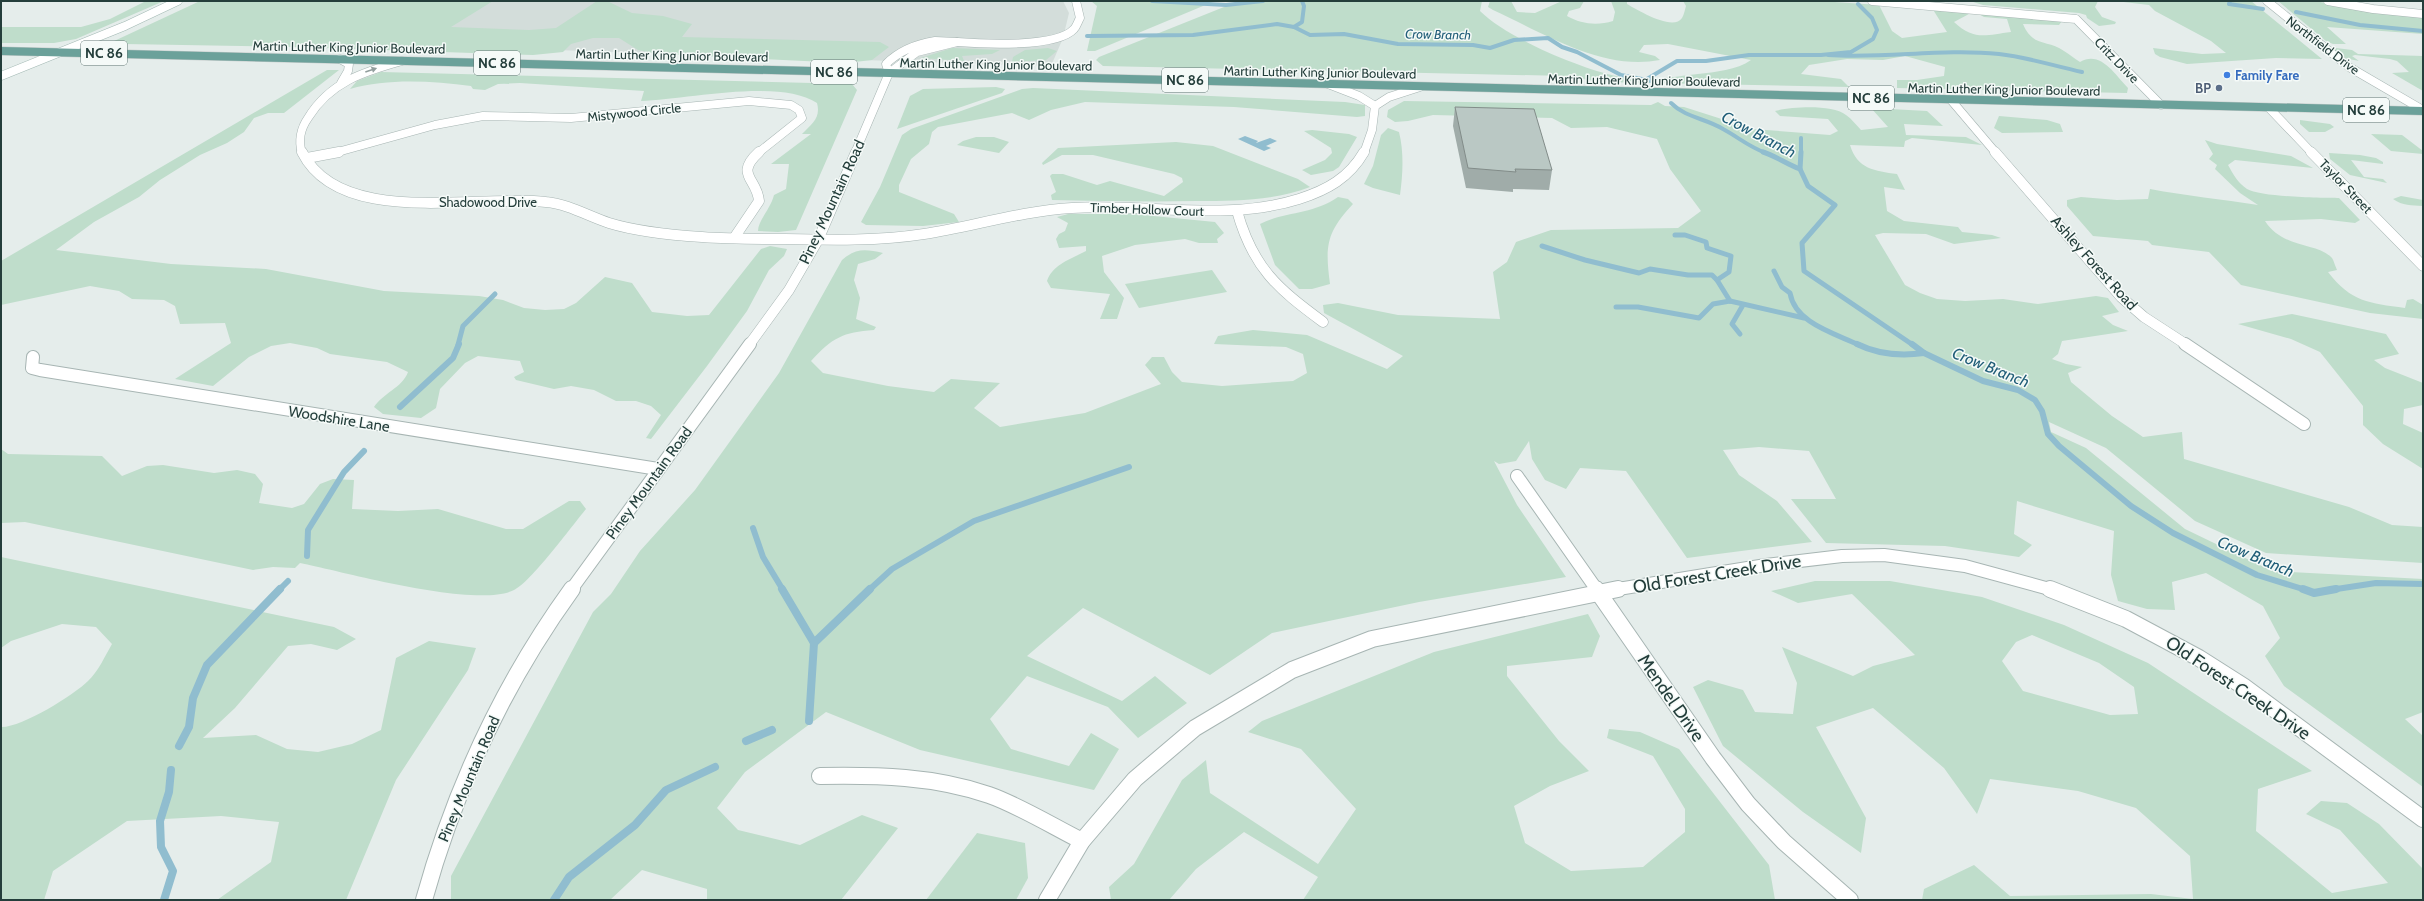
<svg xmlns="http://www.w3.org/2000/svg" width="2424" height="901" font-family="Cabin,sans-serif">
  <style>
    .built { fill: #d3ddda }
    .green { fill: #bfddcb; fill-rule: evenodd }
    .water { fill: #90bdcf }
    .lines { fill: none; stroke-linecap: round; stroke-linejoin: round }
    .stream-far3 { stroke: #90bdcf; stroke-width: 4 }
    .stream-far2 { stroke: #90bdcf; stroke-width: 5 }
    .stream-far1 { stroke: #90bdcf; stroke-width: 6 }
    .stream { stroke: #90bdcf; stroke-width: 8 }
    .minor-far3-casing { stroke: #a7b5b3; stroke-width: 9 }
    .minor-far2-casing { stroke: #a7b5b3; stroke-width: 11 }
    .minor-far1-casing { stroke: #a7b5b3; stroke-width: 14 }
    .minor-casing { stroke: #a7b5b3; stroke-width: 18 }
    .tertiary-far3-casing { stroke: #a7b5b3; stroke-width: 9 }
    .tertiary-far2-casing { stroke: #a7b5b3; stroke-width: 11 }
    .tertiary-far1-casing { stroke: #a7b5b3; stroke-width: 14 }
    .tertiary-casing { stroke: #a7b5b3; stroke-width: 18 }
    .secondary-casing { stroke: #a3b9b4; stroke-width: 9 }
    .primary-casing { stroke: #c2c9c8; stroke-width: 9 }
    .minor-far3 { stroke: #fff; stroke-width: 8 }
    .minor-far2 { stroke: #fff; stroke-width: 10 }
    .minor-far1 { stroke: #fff; stroke-width: 12 }
    .minor { stroke: #fff; stroke-width: 16 }
    .tertiary-far3 { stroke: #fff; stroke-width: 8 }
    .tertiary-far2 { stroke: #fff; stroke-width: 10 }
    .tertiary-far1 { stroke: #fff; stroke-width: 12 }
    .tertiary { stroke: #fff; stroke-width: 16 }
    .secondary { stroke: #fff; stroke-width: 8 }
    .primary { stroke: #6ba19a; stroke-width: 8 }
    .wall { fill: #a0aca9 }
    .building { fill: #bac8c4; stroke: #828c89 }
    .oneway { fill: #929e9d }
    .shop-dot { fill: #3f7fe0; stroke: #f5faf8; stroke-width: 1.5 }
    .service-dot { fill: #5c6f8a; stroke: #f5faf8; stroke-width: 1.5 }
    .labels { text-anchor: middle; stroke-width: 3; stroke-linejoin: round; paint-order: stroke }
    .far-water-label { font-size: 13px; font-style: italic; fill: #215e78; stroke: #f5faf8 }
    .far-street-label { font-size: 13px; fill: #243e3b; stroke: #f5faf8 }
    .far-shop-label { font-size: 13px; font-weight: bold; fill: #366cbe; stroke: #f5faf8; text-anchor: start }
    .far-service-label { font-size: 13px; font-weight: bold; fill: #4e5e75; stroke: #f5faf8; text-anchor: end }
    .shield { fill: #f5faf8; stroke: #637674; stroke-width: 1 }
    .shield-label { font-size: 14px; font-weight: bold; fill: #243e3b }
    .street-label { font-size: 15px; fill: #243e3b; stroke: #f5faf8 }
    .water-label { font-size: 16px; font-style: italic; fill: #215e78; stroke: #f5faf8 }
    .near-street-label { font-size: 18px; fill: #243e3b; stroke: #f5faf8 }
  </style>
  <rect width="100%" height="100%" fill="#e5edeb"/>
  <path class="built" d="M471,1H1063L1069,13L1063,38L1051,66L400,45Z"/>
  <g class="green">
    <path d="M146,1H164L76,39L54,43H1V27H81L110,19Z"/>
    <path d="M200,1H493L451,27L529,30L556,28L597,1H607L632,13L663,16L692,24L682,37L880,42L889,47L872,60L846,63L658,54L638,50L619,38H593L571,44L563,52L533,55L292,47L124,44L112,42Z"/>
    <path d="M1091,1H1215L1095,51H1087L1097,6Z"/>
    <path d="M1239,1H1482L1480,11C1507,38 1579,68 1616,76C1643,82 1672,77 1698,74C1715,72 1737,70 1751,60L1668,44L1644,45L1639,52L1655,56L1660,60C1601,71 1544,33 1493,10L1488,7L1490,1H1511L1517,12L1535,13L1562,1H1584L1580,8L1569,11L1567,16C1581,24 1597,26 1613,21L1615,12L1611,1H1627V4C1636,9 1673,32 1682,18C1684,15 1685,9 1686,6L1683,1H1820L1879,5L1892,31L1902,38L1947,32L1932,8L1959,11L1969,14L1954,22C1974,41 1986,35 2011,32L2007,19L1984,17L1977,13L2062,21L2059,25L2023,24C2033,48 2048,39 2064,51C2070,55 2074,58 2080,62C2101,50 2115,75 2128,88L2127,93L1897,88V80H1917L1944,76L1945,67L1905,56L1883,60L1847,59L1809,65L1801,74L1841,79L1849,87L1601,82L1566,76L1103,66L1096,60L1099,57Z"/>
    <path d="M1970,1H2098L2095,7L2102,17L2116,22L2115,24L2099,26L2087,18L2086,15L2079,13L1983,5Z"/>
    <path d="M2115,1H2251L2322,59L2276,58L2187,64L2160,57L2155,54L2153,48L2202,54L2226,53L2211,41L2155,11L2149,5Z"/>
    <path d="M2278,1H2315L2357,9L2423,18V34L2327,27L2346,44H2333L2326,41Z"/>
    <path d="M952,48L1000,50L992,54L962,56L964,61L921,58Z"/>
    <path d="M1048,48L1057,51L1046,60L1012,62L1013,57L1025,50Z"/>
    <path d="M2336,48L2352,50L2358,54L2423,56V91L2392,73L2409,72L2397,61L2390,59L2355,55L2352,56L2359,61L2344,58L2332,49Z"/>
    <path d="M327,70H339L284,113H268L254,118L244,132L227,143L200,155L160,180L139,197L94,222L56,250L171,264L266,269L384,291L479,296L503,300L524,308L545,310L564,309L576,303L605,277L632,283L652,312L687,316L709,315L761,249L770,246L787,249L784,256L769,270L747,311L707,366L651,439L646,438L661,415L651,406L636,401H616L594,390L571,386L554,389L516,380L514,377L524,372L520,361L478,356L465,363L440,389L436,408L421,418L383,414L374,407C383,393 402,388 408,372L387,362L330,354L317,348L290,343L271,346L249,357L213,386L175,379L231,343L225,323L180,324L175,306L164,300L132,299L119,291L90,286L1,305V261Z"/>
    <path d="M381,72L852,84L857,90L796,230L778,232L758,231C758,221 771,208 774,195L786,189L789,164H771L811,134H802C812,124 821,118 817,103C778,78 686,100 641,101L644,91L520,83L498,84L485,90L473,89L471,86C432,81 388,78 350,89L357,81Z"/>
    <path d="M996,87L1005,89L1002,93L897,129L910,96L923,89Z"/>
    <path d="M1033,88L1345,102L1365,105V116L1357,117L1234,107L1085,102L1051,110L1029,120L1012,113L938,127L932,132L929,144L911,159L899,185V192L954,214L959,222L923,226L866,225L861,222L880,187L902,135L911,129L1022,89Z"/>
    <path d="M1404,101L1651,105L1658,102L1665,106L1684,107L1753,129L1830,135L1838,131L1828,119L1780,116L1775,111C1791,107 1832,104 1846,115C1852,119 1856,125 1861,130L1888,127L1871,108L1927,111L1943,126L1904,124L1906,135L1966,137L1982,145L1912,138L1905,141L1904,147L1850,145C1857,169 1875,171 1897,174L1905,190L1884,187L1887,211L1904,221L1958,227L1962,232L1992,235L2001,238L1954,244L1926,234L1883,233L1875,235L1905,285L1920,293L1937,299L1965,301L2003,299L2038,304L2096,296L2108,298L2119,312L2102,316L2113,325L2128,331L2062,341L2058,354L2052,359L2066,364L2082,367L2068,373L2071,382L2112,416L2143,437L2182,432L2184,459L2349,507L2392,525L2423,527V563L2266,553L2195,521L2106,448L2049,422L2051,432L2086,448L2185,529L2272,571L2423,579V712L2405,719L2423,736V787L2284,686L2265,656L2280,638L2263,606L2206,573L2172,582L2175,610L2147,609L2118,601L2111,575L2114,531L2017,501L2014,534L2032,545L2019,557L1945,546L1826,543L1791,499H1836L1809,451L1759,447L1723,450L1739,475L1777,501L1812,542L1687,558L1626,471L1580,468L1566,489L1545,480L1532,459L1529,441L1516,461L1499,464L1494,461L1517,505L1566,577L1419,602L1272,633L1210,675L1083,608L1027,656L1122,701L1155,676L1187,703L1138,738L1108,707L1027,676L990,719L1011,749L1069,766L1091,733L1119,749L1094,790L920,750L826,712L745,772L717,808L738,830L800,845L862,815L898,828L841,900H707V889L642,870L610,900H451V876L593,612L611,594L640,551L695,490L779,373L842,260C856,248 865,249 883,253L875,259L858,264L854,280L860,298L856,319L876,327L874,330C843,332 832,338 811,361L823,373L888,386L934,392L951,379L1000,383L974,408L1000,427L1085,413L1161,384L1145,365L1152,357H1164L1172,372L1182,382L1222,386L1293,381L1307,373L1303,354L1286,347L1214,344L1218,336L1253,330L1307,335L1387,369L1403,356L1324,313L1323,305L1338,303L1398,315L1500,319L1493,272L1507,262L1516,242L1551,230L1678,228L1701,211L1670,169L1657,139L1607,127L1571,128L1552,118L1433,115L1408,121L1395,122L1387,117L1388,110Z"/>
    <path d="M1999,116L2047,120L2060,124L2063,132L2002,133L1994,128Z"/>
    <path d="M2300,120L2330,124L2334,127L2325,132H2309L2300,124Z"/>
    <path d="M1388,128L1399,132C1404,152 1403,174 1400,195L1373,188L1364,184L1373,166L1381,135Z"/>
    <path d="M1312,130L1349,134L1357,137L1339,167L1333,171L1311,175L1302,170L1325,160L1332,153L1331,148L1304,131Z"/>
    <path d="M2371,134L2402,135L2423,151V154L2391,151Z"/>
    <path d="M976,137H994L1009,142L999,153L957,145L963,141Z"/>
    <path d="M2205,140L2217,144L2291,156L2313,168L2235,160L2228,165C2233,174 2238,183 2247,189C2260,197 2322,198 2339,198L2360,220L2355,223L2321,219L2265,221C2283,249 2317,242 2332,258C2334,261 2335,266 2337,270L2328,272C2351,302 2369,303 2405,308L2407,300L2413,299L2423,305V319L2370,313L2241,285L2209,252L2152,245L2148,241L2093,236L2067,206V200L2081,197L2117,200L2148,199L2150,189C2186,196 2222,199 2258,205L2240,193L2215,169L2217,165L2209,159L2213,154Z"/>
    <path d="M1176,142L1213,146L1298,179L1310,187C1273,201 1235,201 1196,201C1148,202 1100,201 1052,200L1051,195L1056,192L1050,176L1052,174H1063L1097,185L1110,181L1164,196L1183,182L1182,178L1174,174L1093,155H1062L1043,165L1042,163L1058,148Z"/>
    <path d="M2329,153L2360,155L2376,158L2383,162V164L2351,160L2364,177L2383,179L2387,183L2350,175L2330,159Z"/>
    <path d="M2401,196L2423,200V206C2411,205 2403,206 2393,199Z"/>
    <path d="M1338,197L1348,199L1353,204C1326,233 1325,246 1330,284L1312,289H1299L1275,265L1260,224C1286,211 1312,215 1338,197Z"/>
    <path d="M1068,214H1133L1215,222L1224,233L1217,239L1218,243H1199L1185,239L1135,245L1102,256L1104,272L1124,298L1117,319H1100L1110,294L1051,288L1047,281C1053,264 1071,259 1086,251V246L1059,248L1056,239L1059,234L1065,231L1068,223L1057,217Z"/>
    <path d="M1212,270L1227,292L1139,308L1125,284Z"/>
    <path d="M2292,314L2386,334L2399,354L2374,360L2385,368L2423,383V405L2404,409L2403,424L2423,433V469L2383,444L2363,425V406L2320,352L2291,339L2238,324Z"/>
    <path d="M1,449L8,454L102,456L122,476L147,466L163,465L214,473L237,470L255,474L263,484L259,503L292,508L304,504L320,484L333,479L354,480L352,509L398,511L438,509L506,529H523L569,501H580L586,509C572,526 530,583 514,590C476,609 345,572 300,563L295,568L273,567L253,570L25,522L1,523Z"/>
    <path d="M1,557L334,627L356,639L337,650L311,644L288,646L235,708L203,738L256,735L287,749L318,752L352,744L381,730L396,658L429,641L476,648L468,670L396,780L346,900H217L271,862L279,822L221,816L127,821L53,871L44,900H1V727C21,728 74,695 88,681C98,672 105,656 112,644L96,627L62,624L11,641L1,648Z"/>
    <path d="M1815,581H1890L1982,597L2064,625L2148,663L2312,771L2258,789L2256,831L2332,893L2388,883L2340,830L2306,814L2321,801L2347,803L2379,824L2423,869V900H1922L1924,889L1974,865L2010,896L2151,894L2193,899L2190,856L2136,808L2078,791L1990,779L1977,814L1944,768L1873,708L1816,727L1866,818L1861,853L1803,812L1723,746L1693,687L1708,680L1743,690L1755,712L1793,714L1797,683L1782,647L1853,676L1873,666L1915,655L1852,594L1798,603L1771,591ZM2032,635L2099,663L2134,687L2138,714L2110,715L2023,691L2002,661L2016,642Z"/>
    <path d="M1588,614L1600,636L1592,657L1507,666V676L1559,741L1589,771L1550,786L1514,806L1525,843L1571,871L1643,867L1685,832V809L1653,756L1607,738L1609,729L1640,732L1679,749L1769,865L1775,900H1303L1318,877L1244,832L1196,869L1169,900H1111L1109,887L1134,864L1182,780L1206,760L1210,793L1318,864L1356,809L1301,749L1248,732L1262,721L1434,652Z"/>
    <path d="M977,833L1025,843L1028,878L1016,900H926Z"/>
  </g>
  <path class="water" d="M1245,136L1258,141L1256,143L1270,138L1277,141L1266,146L1271,148L1264,151L1238,139Z"/>
  <g class="lines">
    <g class="stream-far3">
      <path d="M1152,1L1226,5L1263,1"/>
      <path d="M1302,1L1304,6L1302,22L1294,27L1310,35L1344,34L1398,44L1473,45L1490,48L1514,40L1548,38L1562,47L1577,52L1621,75L1652,81"/>
      <path d="M2230,1L2229,4L2263,9"/>
      <path d="M2296,12L2360,25L2423,31"/>
      <path d="M1087,36L1193,35L1277,24L1294,27"/>
      <path d="M1828,55C1885,59 1942,48 1999,54C2027,57 2054,66 2082,72"/>
      <path d="M1647,79L1677,61H1706L1749,55H1821L1851,52L1873,39L1877,30L1872,18L1858,4"/>
      <path d="M1671,103C1686,118 1705,118 1723,129C1738,137 1749,147 1766,153"/>
      <path d="M1801,153V138"/>
    </g>
    <g class="stream-far2">
      <path d="M1763,152C1776,156 1786,164 1800,169L1808,186L1835,205L1802,243L1804,271L1913,345"/>
      <path d="M1800,169L1801,152"/>
      <path d="M1675,235H1685L1706,242L1707,248L1731,256L1729,272L1717,280L1730,301"/>
      <path d="M1542,246L1585,260L1639,273L1650,269L1688,275H1712L1717,280"/>
      <path d="M1774,271L1782,287L1790,293C1795,323 1834,333 1859,345"/>
      <path d="M1616,307H1638L1699,318L1713,304L1730,301L1804,318"/>
      <path d="M1740,334L1732,324L1743,305"/>
      <path d="M458,345L463,326L495,294"/>
    </g>
    <g class="stream-far1">
      <path d="M1857,344C1877,354 1902,356 1924,353"/>
      <path d="M1912,344L1924,353L1983,381L2018,390L2035,400L2042,411L2048,434L2059,446L2131,506L2173,533L2257,575L2306,590"/>
      <path d="M400,407L453,358L459,344"/>
      <path d="M753,528L763,557L783,590"/>
      <path d="M307,556L308,530L344,472L364,451"/>
      <path d="M279,590L288,581"/>
      <path d="M869,590L892,569L974,521L1129,467"/>
      <path d="M2330,590L2376,583L2423,584"/>
    </g>
    <g class="stream">
      <path d="M782,589L814,643L809,721"/>
      <path d="M2303,589L2314,593L2336,589"/>
      <path d="M814,643L870,589"/>
      <path d="M746,741L772,730"/>
      <path d="M179,746L189,727L193,698L207,665L280,589"/>
      <path d="M164,900L173,871L161,847L160,821L169,792L171,770"/>
      <path d="M554,900L569,877L635,825L666,790L715,767"/>
    </g>
    <defs>
      <g id="minor-far3">
        <path d="M1872,1L2076,19L2161,105"/>
        <path d="M2267,1L2349,67L2423,110"/>
        <path d="M2328,1L2373,9L2423,14"/>
        <path d="M935,41L957,42L917,52L889,73L886,64C900,50 916,44 935,41Z"/>
        <path d="M957,42C982,44 1057,48 1074,29C1077,26 1078,21 1080,18L1076,1"/>
        <path d="M340,59L349,64L348,71L341,83"/>
        <path d="M1328,84L1359,96L1375,106"/>
        <path d="M1951,100L1996,153"/>
        <path d="M2269,108L2312,153"/>
        <path d="M302,153C298,141 301,128 308,118C330,82 363,72 402,61"/>
        <path d="M334,153L435,125L483,116L571,118L749,101L791,105L799,110L802,118L758,153"/>
        <path d="M1364,153L1372,130L1375,106L1389,97L1420,87"/>
      </g>
      <g id="minor-far2">
        <path d="M302,152C340,228 476,194 546,202C568,204 588,216 609,223C638,232 671,235 702,237C730,239 758,239 785,239C832,240 879,241 924,234C974,226 1022,211 1072,208C1147,203 1226,222 1299,199C1327,190 1349,178 1364,152"/>
        <path d="M1995,152L2121,297L2144,317L2187,345"/>
        <path d="M2311,152L2423,266"/>
        <path d="M307,158L339,152"/>
        <path d="M1237,211C1253,268 1277,288 1323,322"/>
        <path d="M734,238L759,201C757,178 734,175 759,152"/>
      </g>
      <g id="minor-far1">
        <path d="M2185,344L2304,424"/>
        <path d="M33,357L32,368L40,370L658,469"/>
        <path d="M1517,476L1597,590"/>
        <path d="M1612,590L1766,565L1842,556L1884,555L1965,566L2053,590"/>
      </g>
      <g id="minor">
        <path d="M1596,589L1713,758L1748,804L1784,842L1850,900"/>
        <path d="M2050,589L2126,619L2199,658L2243,686L2423,819"/>
        <path d="M820,776C877,775 934,776 989,795C1018,805 1054,827 1082,841"/>
        <path d="M1047,900L1082,841L1135,779L1195,728L1292,670L1372,639L1618,589"/>
      </g>
      <path id="tertiary-far3" d="M855,153L889,73"/>
      <path id="tertiary-far2" d="M749,345L789,290L818,240L856,152"/>
      <path id="tertiary-far1" d="M571,590L750,344"/>
      <path id="tertiary" d="M424,900C455,788 504,683 572,589"/>
      <path id="secondary" d="M1,76L125,26L178,1"/>
      <path id="primary" d="M1,51L2423,111"/>
    </defs>
    <use href="#minor-far3" class="minor-far3-casing"/>
    <use href="#minor-far2" class="minor-far2-casing"/>
    <use href="#minor-far1" class="minor-far1-casing"/>
    <use href="#minor" class="minor-casing"/>
    <use href="#tertiary-far3" class="tertiary-far3-casing"/>
    <use href="#tertiary-far2" class="tertiary-far2-casing"/>
    <use href="#tertiary-far1" class="tertiary-far1-casing"/>
    <use href="#tertiary" class="tertiary-casing"/>
    <use href="#secondary" class="secondary-casing"/>
    <use href="#primary" class="primary-casing"/>
    <use href="#minor-far3" class="minor-far3"/>
    <use href="#minor-far2" class="minor-far2"/>
    <use href="#minor-far1" class="minor-far1"/>
    <use href="#minor" class="minor"/>
    <use href="#tertiary-far3" class="tertiary-far3"/>
    <use href="#tertiary-far2" class="tertiary-far2"/>
    <use href="#tertiary-far1" class="tertiary-far1"/>
    <use href="#tertiary" class="tertiary"/>
    <use href="#secondary" class="secondary"/>
    <use href="#primary" class="primary"/>
  </g>
  <path class="wall" d="M1455,107L1552,170L1549,190L1513,189V192L1466,188L1453,126Z"/>
  <path class="building" d="M1455,107L1534,109L1552,170L1515,169L1516,172L1468,168Z"/>
  <defs><path id="oneway-solid" d="M-6-.8H1V-3.2L6.5 0L1 3.2V.8H-6Z"/></defs>
  <use class="oneway" href="#oneway-solid" transform="translate(371 70) rotate(-19)"/>
  <circle class="shop-dot" cx="2227" cy="75" r="4"/>
  <circle class="service-dot" cx="2219" cy="88" r="4"/>
  <g class="labels">
    <g class="far-water-label">
      <text transform="translate(1438 34) rotate(1)" y="5">Crow Branch</text>
    </g>
    <g class="far-street-label">
      <text transform="translate(2323 45) rotate(37)" y="5">Northfield Drive</text>
      <text transform="translate(349 47) rotate(1)" y="5">Martin Luther King Junior Boulevard</text>
      <text transform="translate(672 55) rotate(1)" y="5">Martin Luther King Junior Boulevard</text>
      <text transform="translate(2117 60) rotate(46)" y="5">Critz Drive</text>
      <text transform="translate(996 64) rotate(1)" y="5">Martin Luther King Junior Boulevard</text>
      <text transform="translate(1320 72) rotate(1)" y="5">Martin Luther King Junior Boulevard</text>
      <text transform="translate(1644 80) rotate(1)" y="5">Martin Luther King Junior Boulevard</text>
      <text transform="translate(2004 89) rotate(1)" y="5">Martin Luther King Junior Boulevard</text>
      <text transform="translate(634 112) rotate(-6)" y="5">Mistywood Circle</text>
      <text transform="translate(2346 186) rotate(46)" y="5">Taylor Street</text>
      <text x="488" y="207">Shadowood Drive</text>
      <text transform="translate(1147 209) rotate(2)" y="5">Timber Hollow Court</text>
    </g>
    <g class="far-shop-label">
      <text x="2235" y="80">Family Fare</text>
    </g>
    <g class="far-service-label">
      <text x="2211" y="93">BP</text>
    </g>
    <g class="shield">
      <rect x="81" y="41" width="46" height="24" rx="3"/>
      <rect x="474" y="51" width="46" height="24" rx="3"/>
      <rect x="811" y="60" width="46" height="24" rx="3"/>
      <rect x="1162" y="68" width="46" height="24" rx="3"/>
      <rect x="1848" y="86" width="46" height="24" rx="3"/>
      <rect x="2343" y="98" width="46" height="24" rx="3"/>
    </g>
    <g class="shield-label">
      <text x="104" y="58">NC 86</text>
      <text x="497" y="68">NC 86</text>
      <text x="834" y="77">NC 86</text>
      <text x="1185" y="85">NC 86</text>
      <text x="1871" y="103">NC 86</text>
      <text x="2366" y="115">NC 86</text>
    </g>
    <g class="street-label">
      <text transform="translate(832 202) rotate(-65)" y="5">Piney Mountain Road</text>
      <text transform="translate(2094 263) rotate(48)" y="5">Ashley Forest Road</text>
      <text transform="translate(339 419) rotate(9)" y="5">Woodshire Lane</text>
      <text transform="translate(649 483) rotate(-54)" y="5">Piney Mountain Road</text>
      <text transform="translate(469 779) rotate(-67)" y="5">Piney Mountain Road</text>
    </g>
    <g class="water-label">
      <text transform="translate(1759 134) rotate(28)" y="6">Crow Branch</text>
      <text transform="translate(1991 367) rotate(22)" y="6">Crow Branch</text>
      <text transform="translate(2256 556) rotate(23)" y="6">Crow Branch</text>
    </g>
    <g class="near-street-label">
      <text transform="translate(1717 574) rotate(-9)" y="6">Old Forest Creek Drive</text>
      <text transform="translate(2238 688) rotate(34)" y="6">Old Forest Creek Drive</text>
      <text transform="translate(1671 698) rotate(55)" y="6">Mendel Drive</text>
    </g>
  </g>
  <rect width="2424" height="901" fill="none" stroke="#243e3b" stroke-width="4"/>
</svg>
